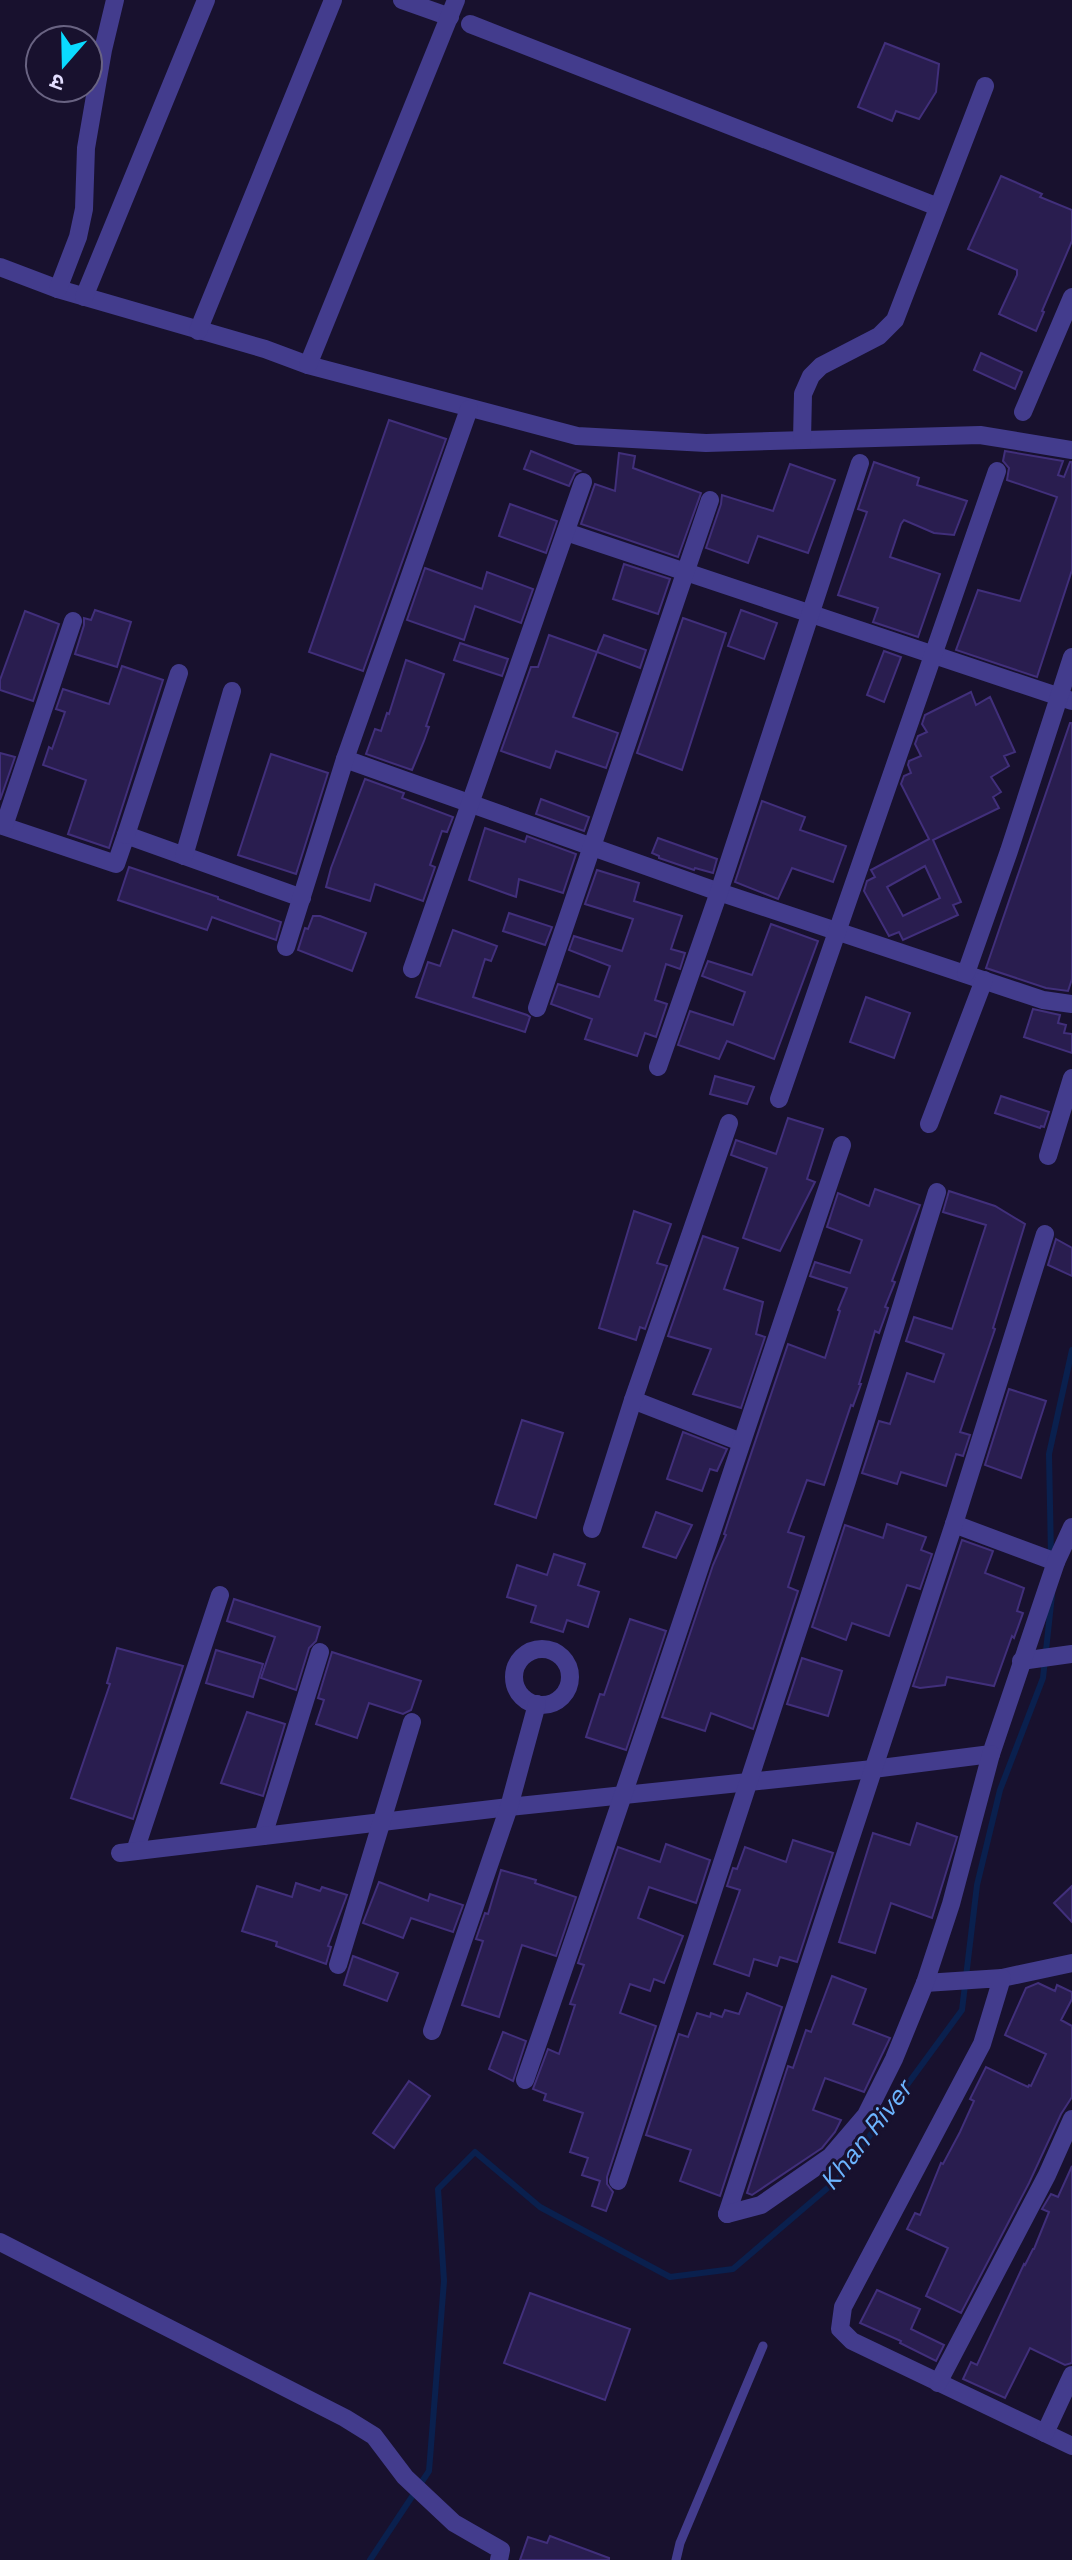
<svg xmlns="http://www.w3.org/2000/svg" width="1072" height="2560" font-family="'Space Grotesk','Noto Sans Devanagari',sans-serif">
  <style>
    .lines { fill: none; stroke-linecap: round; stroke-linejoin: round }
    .stream { stroke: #0a204e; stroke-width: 6 }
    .building { fill: #291d4f; stroke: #412f7b; stroke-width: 2; fill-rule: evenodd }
    .service { stroke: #433c8d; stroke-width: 9 }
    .minor { stroke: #433c8d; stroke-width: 18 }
    .labels { text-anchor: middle; stroke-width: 6; stroke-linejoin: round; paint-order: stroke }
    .water-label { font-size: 26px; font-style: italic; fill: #6cb4ff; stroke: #18112e }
  </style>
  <rect width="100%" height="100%" fill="#18112e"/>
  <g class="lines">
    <g class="stream">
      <path d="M1051,1556L1049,1454L1072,1350"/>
      <path d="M370,2560L429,2471L444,2281L438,2189L475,2152L540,2207L670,2277L733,2269L838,2179L962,2010L977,1885L1000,1790L1043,1678L1052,1595"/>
    </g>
  </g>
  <g class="building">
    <path d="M885,43L939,64L936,92L919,119L896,111L892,121L858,107Z"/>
    <path d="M1001,176L1042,194L1040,197L1072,210V241L1042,311L1044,312L1036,331L999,314L1017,275V270L968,249Z"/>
    <path d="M981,353L1022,372L1015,389L974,370Z"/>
    <path d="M389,420L446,439L363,671L309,652Z"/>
    <path d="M531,451L580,471L575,473L569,486L524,469Z"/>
    <path d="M1005,451L1063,461L1058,475L1064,477L1070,462H1072V570L1037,677L956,650L978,590L1020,601L1057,497L1007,480L1009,468L1003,461Z"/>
    <path d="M619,453L635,456L633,468L701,493L678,557L581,524L595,484L615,491Z"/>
    <path d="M874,462L919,478L917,485L967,501L954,535L934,533L904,520L901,524L890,557L940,574L918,637L873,622L878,608L838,595L867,512L858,509Z"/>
    <path d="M790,464L835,480L808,553L758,536L748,563L706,548L721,504L722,495L773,511Z"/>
    <path d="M510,504L557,521L546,553L499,536Z"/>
    <path d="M624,564L670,579L658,614L613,599Z"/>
    <path d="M425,568L482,589L487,572L533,589L521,623L475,606L464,640L407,620Z"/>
    <path d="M95,610L131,622L117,667L75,654L84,625V618L91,620Z"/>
    <path d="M741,610L777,623L764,659L728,646Z"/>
    <path d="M25,611L59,624L33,701L0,690V680Z"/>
    <path d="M683,618L726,633L682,770L637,753Z"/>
    <path d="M549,635L597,652L573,717L618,733L606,768L556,751L550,768L501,751L531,667H538Z"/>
    <path d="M604,635L646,650L640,668L597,652Z"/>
    <path d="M460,643L508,659L502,676L454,660Z"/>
    <path d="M884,651L901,657L884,702L867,695Z"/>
    <path d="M406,660L444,674L426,726L429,727L424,741L412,770L366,754L375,729L381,731L387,713L389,714Z"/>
    <path d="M122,666L163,680L109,848L68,834L86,780L43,765L49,747L52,749L65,712L56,709L63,689L109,704Z"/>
    <path d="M971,692L976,705L990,697L1015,752L1004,756L1009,766L991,777L1001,792L993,797L999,808L933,840L961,902L953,905L958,915L903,940L899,932L889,936L864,891L867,881L875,877L871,870L929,839L901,784L904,776L911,773L908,765L909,761L921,756L915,744L918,736L927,732L922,724L925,715ZM925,866L940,898L903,916L887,887Z"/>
    <path d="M1070,723H1072V979L1068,991L1046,988L986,968Z"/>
    <path d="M0,753L15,757L0,800Z"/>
    <path d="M271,754L328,773L296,874L238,855Z"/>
    <path d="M365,779L404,793L402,798L453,817L447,832L442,831L430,865L435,867L423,901L375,884L370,901L326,887L331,868Z"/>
    <path d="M541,799L589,817L584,831L536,814Z"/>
    <path d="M762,801L805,817L800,830L846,846L833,882L792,868L778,899L735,882Z"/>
    <path d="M485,828L525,842L527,836L576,854L563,893L519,879L516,897L469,880Z"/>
    <path d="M658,838L717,859L713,873L695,868L694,870L659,858V856L652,853Z"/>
    <path d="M129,867L218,897V899L281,922L276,940L212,917L207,930L118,900Z"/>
    <path d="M597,870L639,883L634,901L682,916L671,949L685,953L680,969L666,964L655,1000L667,1004L656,1037L645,1033L637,1056L585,1039L592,1019L551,1004L558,984L599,997L610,966L569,950L574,936L622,951L633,919L585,904Z"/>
    <path d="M509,913L552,927L545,945L503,931Z"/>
    <path d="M313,916H320L366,933L352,971L298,950L305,928L308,929Z"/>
    <path d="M771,924L818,941L774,1059L727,1041L719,1059L678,1045L690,1011L733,1025L745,992L702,976L708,961L752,975Z"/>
    <path d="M453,930L497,946L491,961L485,959L473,997L527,1015L530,1017L525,1032L416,997L428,962L440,966Z"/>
    <path d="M866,997L910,1013L894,1058L850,1042Z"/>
    <path d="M1033,1009L1060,1015L1058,1023L1066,1025L1064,1033L1072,1034V1053L1024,1037Z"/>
    <path d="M715,1076L754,1087L747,1104L710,1094Z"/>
    <path d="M1001,1096L1049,1112L1044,1127L1041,1126L1040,1128L995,1113Z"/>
    <path d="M788,1118L823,1129L807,1179L815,1182L780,1251L743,1238L767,1168L731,1155L736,1140L776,1154Z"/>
    <path d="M875,1189L920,1205L892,1281L895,1282L885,1307L888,1308L887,1311L879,1333L875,1331L859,1384H861L853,1406L851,1405L824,1485L807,1480L788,1532L804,1537L788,1587L798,1591L753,1729L711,1713L705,1731L662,1717L713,1565L726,1535L724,1534L788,1344L825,1358L840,1311L838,1310L847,1288L810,1276L815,1262L850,1273L862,1240L827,1227L838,1193L869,1206Z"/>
    <path d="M949,1191L995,1206L1025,1224L993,1328L995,1329L960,1432L970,1435L963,1456L956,1454L946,1486L901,1472L897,1484L862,1473L879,1421L890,1424L907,1373L934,1382L944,1354L906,1341L914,1317L952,1329L986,1225L943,1212Z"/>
    <path d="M634,1211L671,1224L657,1263L667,1266L645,1329L640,1327L636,1340L599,1328Z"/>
    <path d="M703,1236L738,1248L724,1289L763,1302L756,1334L765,1337L741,1408L693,1394L711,1349L668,1336Z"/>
    <path d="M1056,1239L1072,1248V1276L1048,1265Z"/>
    <path d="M1009,1389L1046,1401L1021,1478L985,1465Z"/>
    <path d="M522,1420L563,1433L536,1518L495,1504Z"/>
    <path d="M683,1432L727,1449L717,1471L710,1469L702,1491L667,1479Z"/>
    <path d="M656,1512L692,1525L676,1558L643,1547Z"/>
    <path d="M887,1524L926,1537L921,1550L932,1554L920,1589L907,1585L889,1636L852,1623L846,1640L812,1627L845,1525L883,1538Z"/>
    <path d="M962,1540L993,1551L985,1573L1024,1588L1017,1611L1023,1613L1014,1638L1012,1636L994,1686L947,1677L945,1685L920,1688L913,1686Z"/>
    <path d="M554,1554L585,1564L578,1585L599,1592L588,1627L567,1620L563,1632L531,1622L536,1606L507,1597L517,1565L547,1575Z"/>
    <path d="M234,1599L320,1627L316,1641L309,1648L296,1690L261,1678L275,1637L227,1621Z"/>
    <path d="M630,1619L666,1631L626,1750L586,1737L600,1694L604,1695Z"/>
    <path d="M117,1648L183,1666L133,1819L71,1798L110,1684L107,1683Z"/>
    <path d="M216,1650L263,1664L253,1697L206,1683Z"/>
    <path d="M332,1652L421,1681L411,1710L403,1714L369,1703L357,1738L316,1724L324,1700L318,1698Z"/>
    <path d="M802,1658L842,1671L828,1716L787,1704Z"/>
    <path d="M247,1712L285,1724L263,1796L221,1783Z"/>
    <path d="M917,1823L957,1837L932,1918L891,1903L875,1953L839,1942L873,1833L910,1845Z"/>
    <path d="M793,1840L833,1853L797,1962L780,1957L777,1966L754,1959L749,1976L714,1964L740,1890L727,1886L733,1868L737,1869L745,1847L786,1862Z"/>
    <path d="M666,1844L710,1860L696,1903L649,1887L638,1918L683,1936L664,1983L654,1979L650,1991L630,1984L620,2013L656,2026L607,2177V2184L613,2192L606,2211L592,2206L600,2181L582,2175L588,2158L570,2152L583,2113L544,2100L546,2094L533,2089L548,2049L559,2054L575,2005L570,2004L584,1965L578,1963L618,1847L660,1862Z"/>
    <path d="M501,1870L536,1880L535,1883L576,1897L556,1956L522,1945L499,2017L462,2005L483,1941L476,1939L485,1913L488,1914Z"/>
    <path d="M379,1882L428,1901L430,1894L463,1905L453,1932L411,1918L403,1938L363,1923Z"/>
    <path d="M296,1883L320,1891L322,1887L347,1895L328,1946L331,1947L326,1964L276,1946L277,1942L242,1931L257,1886L292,1897Z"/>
    <path d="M1072,1886V1922L1054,1903Z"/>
    <path d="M353,1956L398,1973L387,2001L344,1985Z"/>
    <path d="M832,1976L866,1989L853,2024L890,2038L864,2092L825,2078L813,2110L841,2120L835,2132L822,2148L752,2195L747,2193L788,2066L793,2068L806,2030L811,2032Z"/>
    <path d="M1038,1983L1055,1991L1057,1985L1072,1992V1999L1061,2020L1072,2026V2097L1061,2114L1029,2183L961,2313L926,2296L948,2248L907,2229L915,2213L920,2215L941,2163L943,2164L960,2132L974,2101L970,2099L986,2067L1028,2087L1029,2085L1031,2086L1046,2054L1005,2035L1026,1988Z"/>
    <path d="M747,1993L782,2007L720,2196L680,2181L691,2150L646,2135L679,2034L688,2037L697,2013L710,2017L711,2013L722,2017L725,2010L739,2014Z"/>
    <path d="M503,2032L526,2041L513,2081L489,2069Z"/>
    <path d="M409,2081L430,2096L394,2148L373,2133Z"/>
    <path d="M1072,2166V2363L1065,2365L1030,2348L1005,2398L963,2379L971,2362L977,2365L1024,2264L1025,2265L1033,2249H1034L1049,2212L1042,2209L1051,2194L1058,2197Z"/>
    <path d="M877,2290L920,2309L911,2329L944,2345L936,2361L900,2343L901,2341L860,2323Z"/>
    <path d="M530,2293L630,2329L605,2400L504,2363Z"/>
    <path d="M550,2536L609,2558V2560H520L528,2537L547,2543Z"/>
  </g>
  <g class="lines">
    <path class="service" d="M676,2560L680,2543L763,2346"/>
    <g class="minor">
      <path d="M402,0L450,17"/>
      <path d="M470,24L938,207"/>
      <path d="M0,267L58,289L265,349L308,365L577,436L706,443L980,435L1072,450"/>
      <path d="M58,289L78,237L84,209L86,148L103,50L115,0"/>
      <path d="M84,297L206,0"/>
      <path d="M198,331L333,0"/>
      <path d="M308,365L456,0"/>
      <path d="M1023,412L1072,297"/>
      <path d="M802,440L803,394L811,376L821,366L879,336L895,320L985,86"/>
      <path d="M566,532L1072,701"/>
      <path d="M345,759L719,892L1043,1000L1072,1004"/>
      <path d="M0,825L116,864L126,835L302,898"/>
      <path d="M4,826L73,621"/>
      <path d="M126,835L179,673"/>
      <path d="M184,856L232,691"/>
      <path d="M286,947L345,759L469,409"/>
      <path d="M412,969L583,482"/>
      <path d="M966,973L1009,851L1072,657"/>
      <path d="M537,1008L710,500"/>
      <path d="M658,1067L719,892L860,463"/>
      <path d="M779,1099L997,471"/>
      <path d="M929,1124L984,980"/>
      <path d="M1048,1156L1072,1078"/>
      <path d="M633,1400L741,1442"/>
      <path d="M954,1524L1056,1562"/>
      <path d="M592,1529L633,1400L729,1123"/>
      <circle cx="542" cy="1677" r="28"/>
      <path d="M1021,1661L1072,1654"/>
      <path d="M263,1836L320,1652"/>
      <path d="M135,1851L220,1595"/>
      <path d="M120,1853L509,1807L873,1769L991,1754L1056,1562L1072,1527"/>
      <path d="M338,1965L412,1722"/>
      <path d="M1002,1978L1072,1963"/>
      <path d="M925,1983L1002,1978L982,2044L843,2307L840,2329L852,2341L1072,2446"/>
      <path d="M432,2031L509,1807L537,1704"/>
      <path d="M525,2080C634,1769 736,1457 842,1145"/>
      <path d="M618,2181L847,1481L937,1192"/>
      <path d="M727,2214L954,1524L1045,1234"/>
      <path d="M727,2214L761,2205L830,2157L866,2115L894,2059L925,1983L951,1904L991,1754"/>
      <path d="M0,2242L345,2418L374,2436L405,2477L454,2523L501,2550L499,2560"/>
      <path d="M938,2383L1047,2175L1072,2119"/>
      <path d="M1045,2433L1072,2375"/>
    </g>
  </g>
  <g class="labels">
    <g class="water-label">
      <text transform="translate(866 2135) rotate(-52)" y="9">Khan River</text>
    </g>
  </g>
  <g transform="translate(64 64) rotate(200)"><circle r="38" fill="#18112e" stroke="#696382" stroke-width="2"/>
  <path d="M0-6L14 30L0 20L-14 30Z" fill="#0adbff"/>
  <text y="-12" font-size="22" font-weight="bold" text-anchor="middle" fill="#e3deff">उ</text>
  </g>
</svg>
